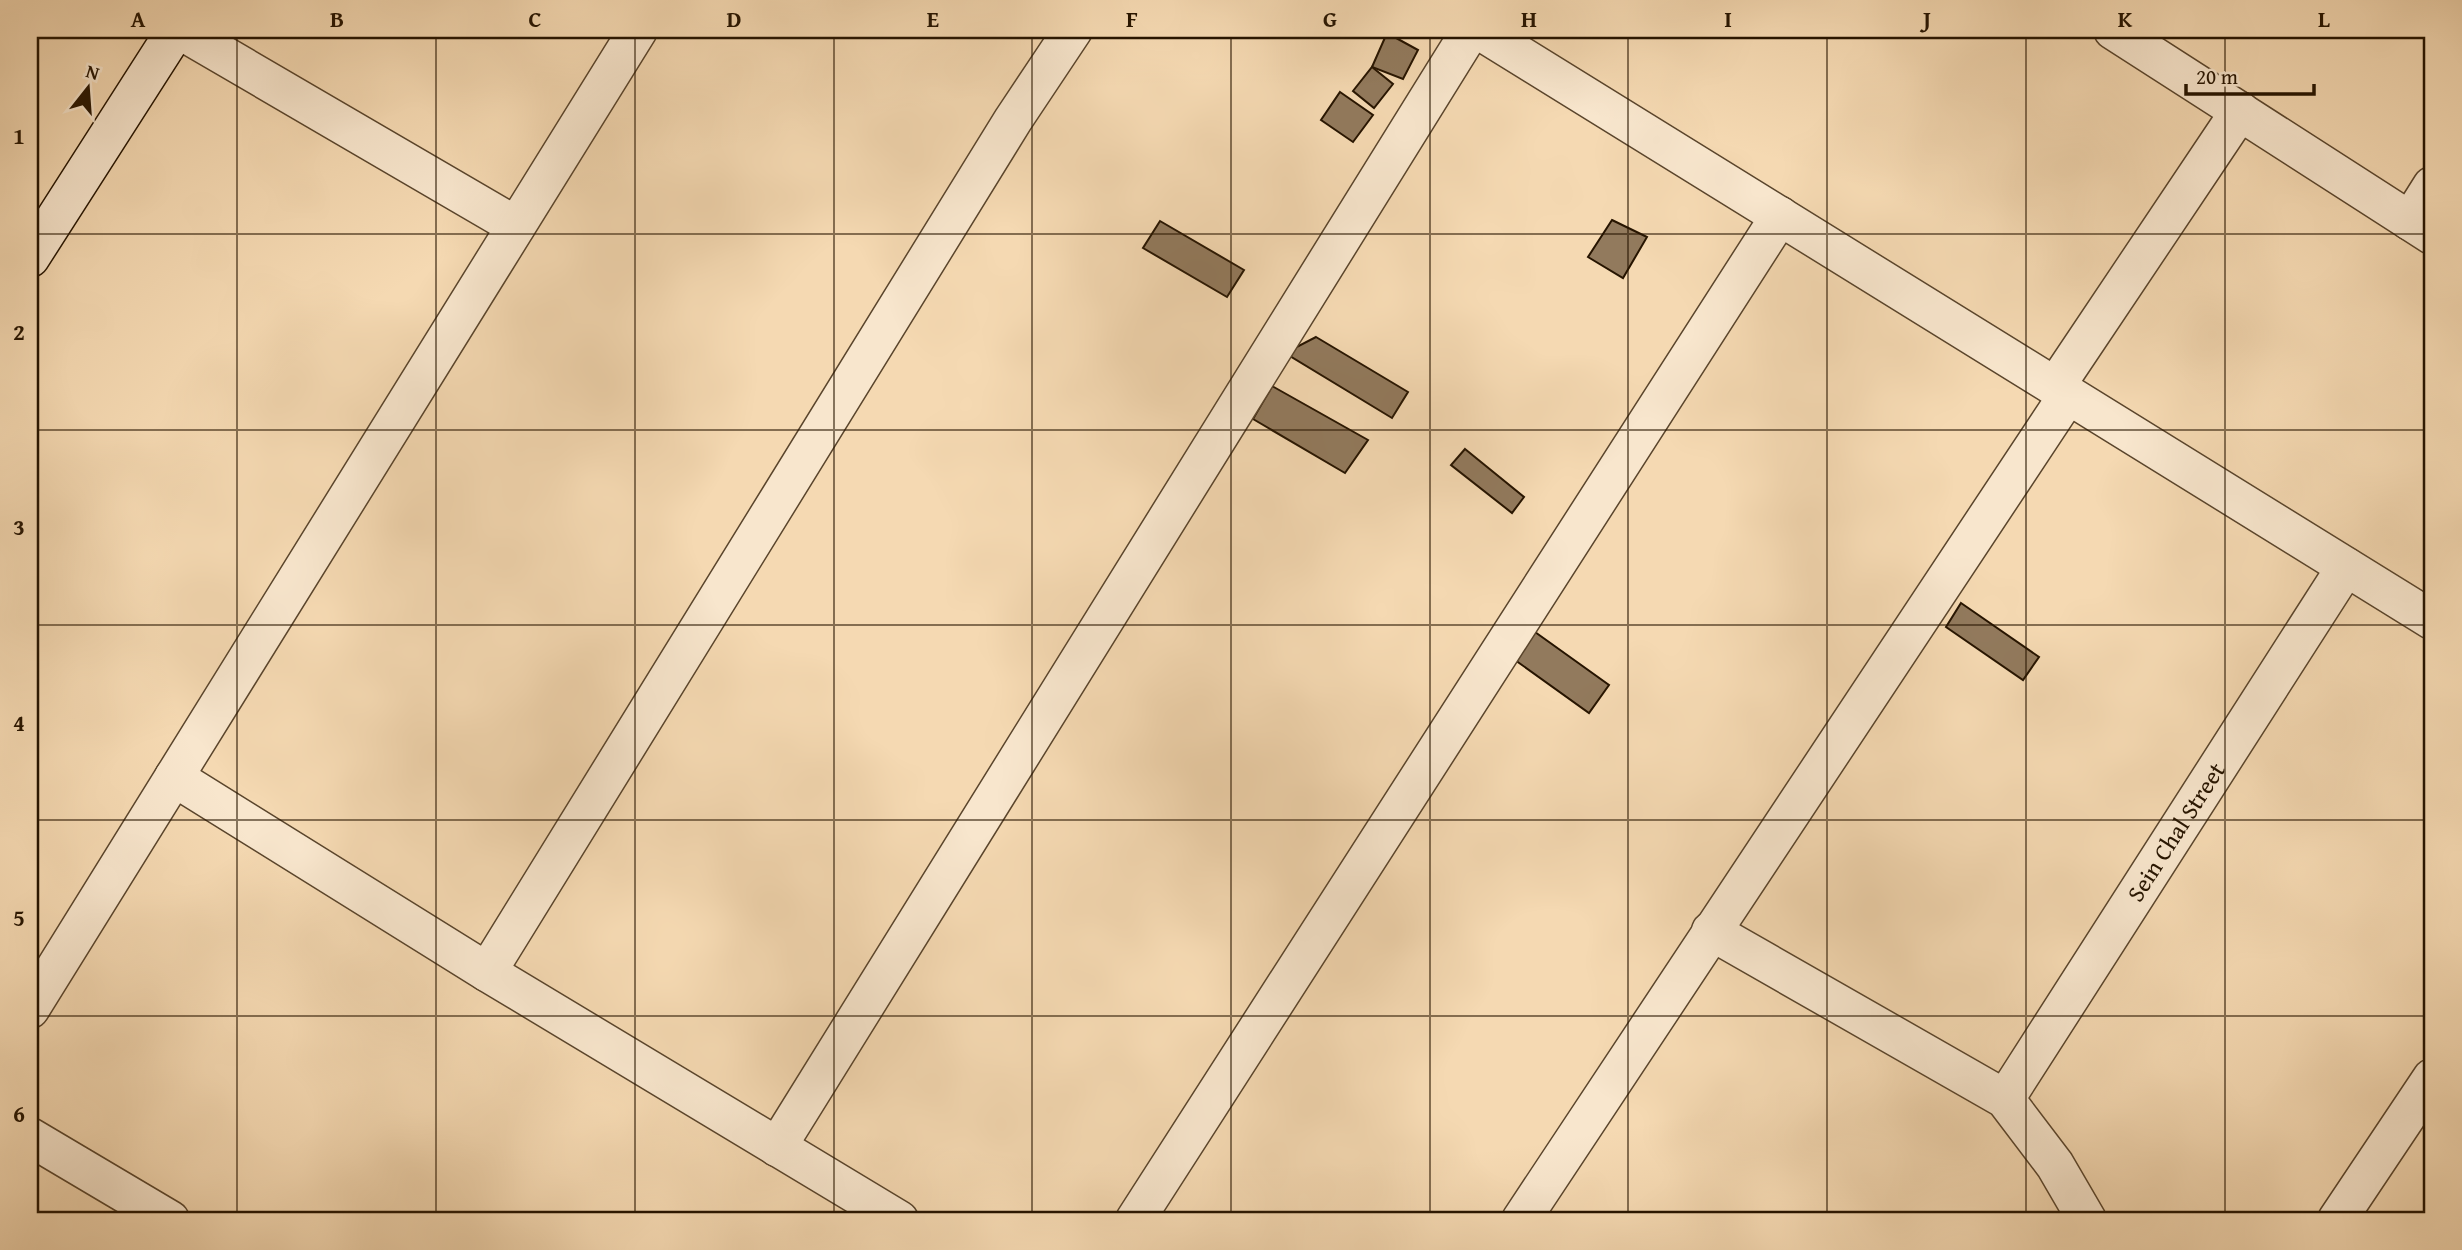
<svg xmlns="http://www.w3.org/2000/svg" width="2462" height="1250" font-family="'Gentium Book Plus',serif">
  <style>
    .building { fill: #927a5d; stroke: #261400; stroke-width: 2 }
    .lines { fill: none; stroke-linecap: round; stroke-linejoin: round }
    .minor-casing { stroke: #5a452c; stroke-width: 41 }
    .secondary-casing { stroke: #261400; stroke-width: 41 }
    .minor { stroke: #f8e6cd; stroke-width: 38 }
    .secondary { stroke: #f8e6cd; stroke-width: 38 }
    .grid { fill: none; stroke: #261400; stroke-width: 2; stroke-opacity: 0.55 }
    .labels { text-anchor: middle; stroke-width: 6; stroke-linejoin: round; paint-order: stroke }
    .street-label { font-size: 24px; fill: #261400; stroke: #f8e6cd }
    .neatline { fill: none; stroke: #261400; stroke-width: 2.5 }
    .grid-label { font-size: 23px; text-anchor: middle; font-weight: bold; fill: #261400 }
  </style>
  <rect width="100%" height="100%" fill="#f5d9b2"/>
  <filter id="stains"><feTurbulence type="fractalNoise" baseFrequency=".00286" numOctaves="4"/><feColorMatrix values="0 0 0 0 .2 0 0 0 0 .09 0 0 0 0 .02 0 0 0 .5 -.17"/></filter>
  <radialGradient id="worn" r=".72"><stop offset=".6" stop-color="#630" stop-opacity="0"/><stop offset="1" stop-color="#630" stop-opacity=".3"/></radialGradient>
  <g class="building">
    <path d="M1387,33L1418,50L1403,79L1372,67Z"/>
    <path d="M1372,67L1393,84L1374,108L1353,91Z"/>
    <path d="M1340,92L1373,115L1353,142L1321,120Z"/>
    <path d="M1612,220L1647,237L1623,278L1588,257Z"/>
    <path d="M1160,221L1244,270L1227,297L1143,248Z"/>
    <path d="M1316,337L1408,392L1392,418L1285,353Z"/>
    <path d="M1272,386L1368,440L1345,473L1253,419Z"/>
    <path d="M1465,449L1524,497L1512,513L1451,465Z"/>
    <path d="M1961,603L2039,657L2023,680L1946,627Z"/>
    <path d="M1535,632L1609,685L1589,713L1515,660Z"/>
  </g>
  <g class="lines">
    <defs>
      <g id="minor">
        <path d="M180,30L516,226"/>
        <path d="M1479,30L2432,620"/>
        <path d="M2113,30L2432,235"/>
        <path d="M2410,221L2432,186"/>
        <path d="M2055,387L2240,111"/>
        <path d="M174,777L487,972L899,1220"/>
        <path d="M1711,931L2005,1099L2055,1165L2087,1220"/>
        <path d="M487,972L1013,120L1073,30"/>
        <path d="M30,1009L638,30"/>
        <path id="s1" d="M2005,1099L2346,567"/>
        <path d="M30,1137L170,1220"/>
        <path d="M777,1147L1471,30"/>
        <path d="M1135,1220L1780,216"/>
        <path d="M1521,1220L2068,395"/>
        <path d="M2337,1220L2432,1078"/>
      </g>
      <path id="secondary" d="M30,258L176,30"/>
    </defs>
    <use href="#minor" class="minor-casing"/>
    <use href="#secondary" class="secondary-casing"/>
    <use href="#minor" class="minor"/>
    <use href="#secondary" class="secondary"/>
  </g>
  <path class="grid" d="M237,30V1220M436,30V1220M635,30V1220M834,30V1220M1032,30V1220M1231,30V1220M1430,30V1220M1628,30V1220M1827,30V1220M2026,30V1220M2225,30V1220M30,234H2432M30,430H2432M30,625H2432M30,820H2432M30,1016H2432"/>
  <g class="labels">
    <g class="street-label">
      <text dy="8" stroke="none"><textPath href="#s1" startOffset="317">Sein Chal Street</textPath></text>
    </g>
  </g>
  <rect width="2462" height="1250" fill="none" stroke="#f5d9b2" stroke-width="77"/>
  <g transform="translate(88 88) rotate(17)" stroke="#f8e6cd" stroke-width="5" paint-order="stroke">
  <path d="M0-5L12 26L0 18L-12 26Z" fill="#261400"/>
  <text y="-10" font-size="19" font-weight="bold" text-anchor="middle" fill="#261400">N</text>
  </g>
  <path d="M2186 84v10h128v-10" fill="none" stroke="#261400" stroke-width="3.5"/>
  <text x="2196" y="84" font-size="21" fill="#261400" stroke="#f8e6cd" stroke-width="5" paint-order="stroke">20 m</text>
  <rect x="38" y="38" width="2386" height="1174" class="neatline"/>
  <g class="grid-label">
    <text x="138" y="27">A</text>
    <text x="337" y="27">B</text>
    <text x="535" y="27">C</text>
    <text x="734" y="27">D</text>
    <text x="933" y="27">E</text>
    <text x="1132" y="27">F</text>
    <text x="1330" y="27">G</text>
    <text x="1529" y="27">H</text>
    <text x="1728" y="27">I</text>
    <text x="1927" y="27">J</text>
    <text x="2125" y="27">K</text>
    <text x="2324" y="27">L</text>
    <text x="19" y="144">1</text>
    <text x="19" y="340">2</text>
    <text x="19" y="535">3</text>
    <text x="19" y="731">4</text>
    <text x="19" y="926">5</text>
    <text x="19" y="1122">6</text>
  </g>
  <rect width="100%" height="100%" filter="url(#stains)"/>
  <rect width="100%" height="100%" fill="url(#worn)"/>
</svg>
